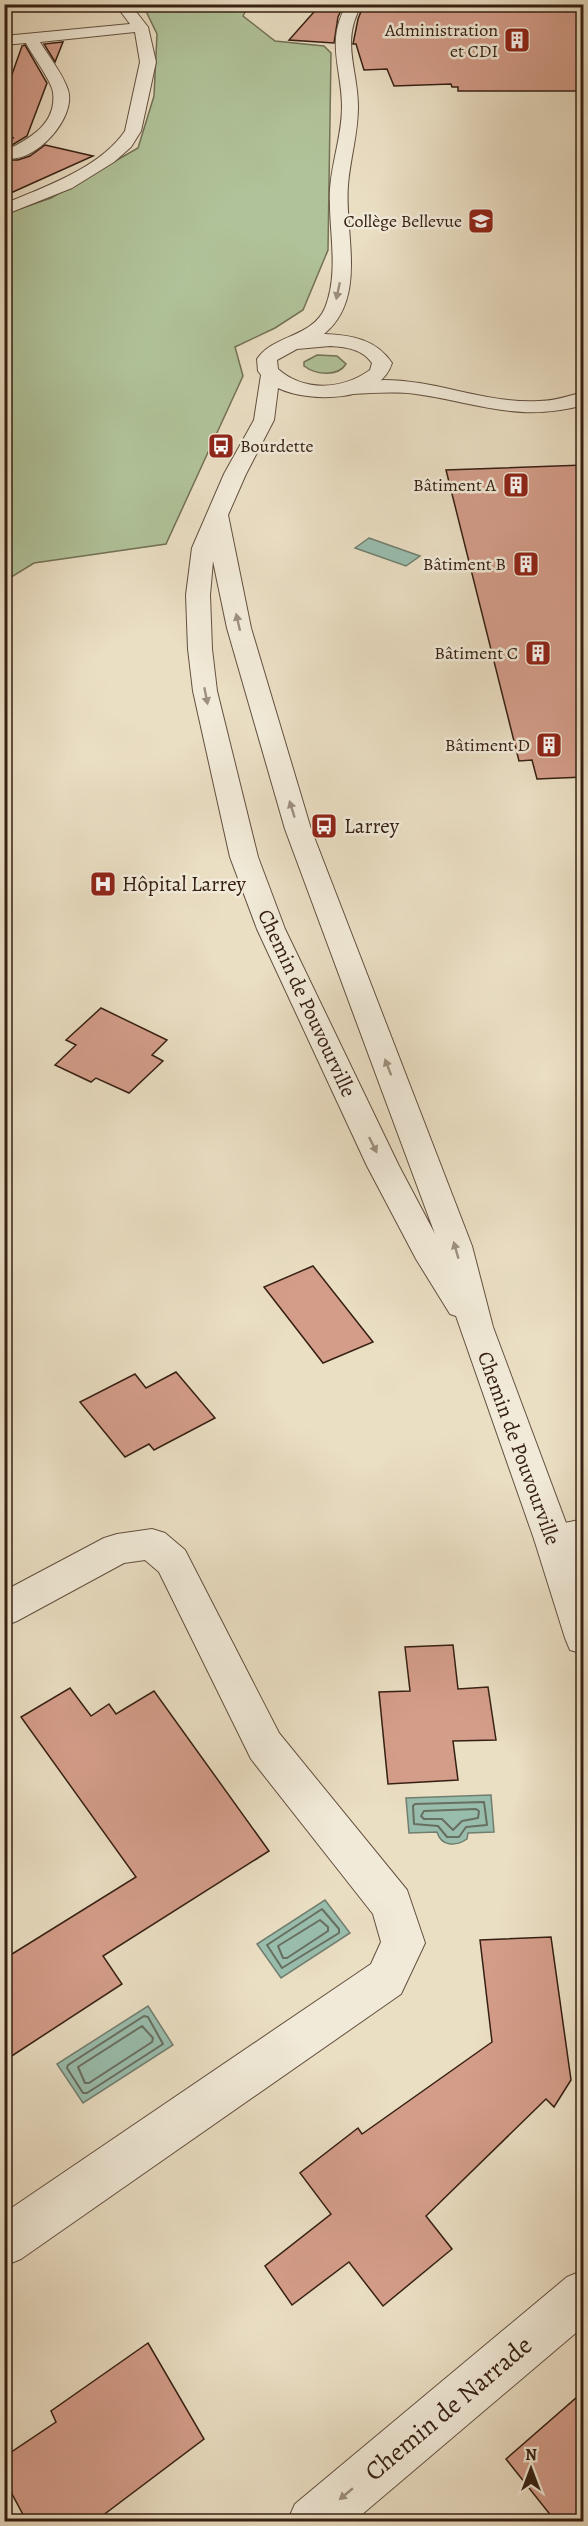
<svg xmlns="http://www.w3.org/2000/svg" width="588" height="2526" font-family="Alegreya,serif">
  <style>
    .green { fill: #b0c299; stroke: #737156; stroke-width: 1.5 }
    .water { fill: #99bdad; stroke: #717e6f; stroke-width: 1.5 }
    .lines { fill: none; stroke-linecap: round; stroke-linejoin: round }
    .shore { stroke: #686e60; stroke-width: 2 }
    .building { fill: #d49d8a; stroke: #362013; stroke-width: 1.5 }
    .minor-casing { stroke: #63503f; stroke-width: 2 }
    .tertiary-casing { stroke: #63503f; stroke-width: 2 }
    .minor { fill: #f1ead8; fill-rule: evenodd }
    .tertiary { fill: #f1ead8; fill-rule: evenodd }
    .oneway { fill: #9d8f7f }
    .labels { text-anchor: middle; stroke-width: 5; stroke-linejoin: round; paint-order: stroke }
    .far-poi-label { font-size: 18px; fill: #362013; stroke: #f1ead8; text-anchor: end }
    .poi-label { font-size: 21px; fill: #362013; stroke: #f1ead8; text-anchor: start }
    .street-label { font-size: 21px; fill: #362013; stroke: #f1ead8 }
    .near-street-label { font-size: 26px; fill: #362013; stroke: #f1ead8 }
  </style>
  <rect width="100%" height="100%" fill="#eadec3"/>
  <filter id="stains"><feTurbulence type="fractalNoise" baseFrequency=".00333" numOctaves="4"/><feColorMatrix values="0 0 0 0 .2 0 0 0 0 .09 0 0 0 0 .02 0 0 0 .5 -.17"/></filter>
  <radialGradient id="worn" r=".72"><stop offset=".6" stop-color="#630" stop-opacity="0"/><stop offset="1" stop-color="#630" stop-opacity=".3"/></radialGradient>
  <g class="green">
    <path d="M143,5H249L243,16L275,41L324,46L331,53L328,250L303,310L275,328L235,347L243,376L166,544L34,563L5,581V214L51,198L138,148L154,96L157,34Z"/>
    <path d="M317,355L337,356L346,364C338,377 316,375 304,366V362Z"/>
  </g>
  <g class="water">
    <path d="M369,538L420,556L406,566L355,548Z"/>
    <path d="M491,1795L494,1832L468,1833L467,1839C455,1847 441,1846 437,1832L409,1833L406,1798Z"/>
    <path d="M325,1900L350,1933L281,1978L257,1944Z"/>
    <path d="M148,2006L173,2045L83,2103L57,2064Z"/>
  </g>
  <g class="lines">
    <g class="shore">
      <path d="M484,1802L487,1825L466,1827L459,1837H447L438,1826L414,1824L413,1806L415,1804Z"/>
      <path d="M476,1809L479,1811L478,1818L462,1821L453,1830L442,1819H424L421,1816L424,1811Z"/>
      <path d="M322,1909L339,1929V1933L282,1968L267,1945Z"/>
      <path d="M320,1920L328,1927V1931L287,1958H283L278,1946Z"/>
      <path d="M144,2016L148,2017L163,2044L87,2093H83L67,2068L68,2065Z"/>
      <path d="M142,2026L153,2038L152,2042L89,2083H85L78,2067Z"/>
    </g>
  </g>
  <g class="building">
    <path d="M321,4H344L338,17L334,43L289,40Z"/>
    <path d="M364,4H584V91H458V87H452L451,84L394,86L387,69L364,70L356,44H353L358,19Z"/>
    <path d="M63,42L55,62L44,44Z"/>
    <path d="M25,45L47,83L27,136L4,150V136L14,138L4,135V97L22,46Z"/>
    <path d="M45,145L93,156L4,196V158L7,160H18L30,156Z"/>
    <path d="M584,465V777L537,779L532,760L519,761L446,470Z"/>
    <path d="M101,1008L167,1040L152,1055L163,1061L129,1093L96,1078L91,1082L55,1065L76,1045L66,1040Z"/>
    <path d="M313,1266L373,1342L323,1363L264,1287Z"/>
    <path d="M176,1372L215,1418L154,1450L149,1444L125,1457L80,1402L135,1374L146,1388Z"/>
    <path d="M453,1645L458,1689L488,1687L496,1740L453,1741L458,1780L388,1784L379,1692L410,1691L405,1647Z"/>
    <path d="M70,1688L91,1716L109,1704L116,1714L154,1691L269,1851L103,1956L122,1984L4,2061V1959L136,1877L21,1717Z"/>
    <path d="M551,1937L571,2080L554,2107L546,2099L426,2216L452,2249L383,2306L349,2262L292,2305L265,2266L331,2214L300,2173L358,2128L362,2134L492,2042L480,1940Z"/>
    <path d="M148,2343L204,2439L94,2522H27L4,2479V2457L56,2422L51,2411Z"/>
    <path d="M584,2391V2522H556L506,2459Z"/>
  </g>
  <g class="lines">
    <defs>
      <g id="minor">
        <path d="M115,4H130L148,27L156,62L141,131L131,147L114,162L72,188L4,215V204C44,187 100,168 125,131L140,62L135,32L40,42C49,57 63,74 68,90C77,118 34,164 7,158L5,154L7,150C30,138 57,124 53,92C51,80 32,55 26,43L4,45V36L130,24Z"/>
        <path d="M384,380C437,380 486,404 539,401C554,401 569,396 584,392V405C519,423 479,403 416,394C395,391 373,393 352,394L345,392L342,388L345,384Z"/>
        <path d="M584,1519V1549L553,1554L540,1550L534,1539L540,1528Z"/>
        <path d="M152,1529L165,1533L185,1550L279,1733L407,1890L425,1943L401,1994L21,2259L4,2266V2213L371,1964L381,1942L373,1914L251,1759L159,1572L145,1560L124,1563L17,1621L4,1626V1591L104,1538L117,1534Z"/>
        <path d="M584,2270V2326L353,2522H287L295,2504L567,2277Z"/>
      </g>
      <path id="tertiary" d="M347,4H362C340,42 358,68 358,107C358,134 350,159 348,185C344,233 368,298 324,334C351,335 376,339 392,363C380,403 309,403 278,388L274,420L246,474L228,515L251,628L311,829L472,1246L493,1327L572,1539L584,1576V1654L570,1650L565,1638L534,1539L456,1316L450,1314L416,1259L367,1166L257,929L230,857L193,691L188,649L186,595L192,548L224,474L254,420L261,375L258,371L257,359C274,334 312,338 325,308C340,271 328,228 330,189C332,161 342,135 342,107C342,68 325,42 347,4ZM330,346C346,347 362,349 372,363L370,370C342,390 304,392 278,369L277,360L297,349ZM213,561L227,628L285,829L435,1234L399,1166L285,929L258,857L217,691L212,649L210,595Z"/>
    </defs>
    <use href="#minor" class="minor-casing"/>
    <use href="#tertiary" class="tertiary-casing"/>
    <use href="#minor" class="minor"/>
    <use href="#tertiary" class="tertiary"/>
  </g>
  <defs><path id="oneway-solid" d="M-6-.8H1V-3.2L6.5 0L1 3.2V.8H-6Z" transform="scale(1.5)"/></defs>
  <g class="oneway">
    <use href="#oneway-solid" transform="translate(338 291) rotate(102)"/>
    <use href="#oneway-solid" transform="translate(238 622) rotate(-103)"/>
    <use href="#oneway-solid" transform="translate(206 696) rotate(79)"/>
    <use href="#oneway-solid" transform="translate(292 809) rotate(-107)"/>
    <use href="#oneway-solid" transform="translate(388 1067) rotate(-111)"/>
    <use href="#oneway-solid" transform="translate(373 1145) rotate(64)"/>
    <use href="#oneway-solid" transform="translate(456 1250) rotate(-106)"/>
    <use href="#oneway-solid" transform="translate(346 2494) rotate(140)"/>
  </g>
  <defs>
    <symbol id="building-square" viewBox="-11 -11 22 22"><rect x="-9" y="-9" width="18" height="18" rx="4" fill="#8f2418" stroke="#f1ead8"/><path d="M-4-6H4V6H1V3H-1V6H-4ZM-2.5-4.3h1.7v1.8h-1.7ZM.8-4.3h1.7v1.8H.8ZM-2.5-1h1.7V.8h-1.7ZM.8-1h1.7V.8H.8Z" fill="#fff"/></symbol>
    <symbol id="school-square" viewBox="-11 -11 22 22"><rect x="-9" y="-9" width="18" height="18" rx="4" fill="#8f2418" stroke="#f1ead8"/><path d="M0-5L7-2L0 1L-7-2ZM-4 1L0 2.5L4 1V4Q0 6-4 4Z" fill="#fff"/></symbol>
    <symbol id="bus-square" viewBox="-11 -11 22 22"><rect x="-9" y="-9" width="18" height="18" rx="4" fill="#8f2418" stroke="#f1ead8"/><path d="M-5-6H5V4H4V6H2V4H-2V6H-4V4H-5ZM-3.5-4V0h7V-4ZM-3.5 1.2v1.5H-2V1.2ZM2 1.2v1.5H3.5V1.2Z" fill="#fff"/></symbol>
    <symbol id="hospital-square" viewBox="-11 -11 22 22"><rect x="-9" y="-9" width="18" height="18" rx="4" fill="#8f2418" stroke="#f1ead8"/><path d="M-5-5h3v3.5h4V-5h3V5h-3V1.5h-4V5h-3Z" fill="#fff"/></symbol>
  </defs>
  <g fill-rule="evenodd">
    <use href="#building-square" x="502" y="25" width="30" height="30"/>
    <use href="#school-square" x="466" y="206" width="30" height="30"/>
    <use href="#bus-square" x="206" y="431" width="30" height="30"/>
    <use href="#building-square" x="501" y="470" width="30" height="30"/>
    <use href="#building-square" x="511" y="549" width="30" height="30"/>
    <use href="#building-square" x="523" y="638" width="30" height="30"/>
    <use href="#building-square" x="534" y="730" width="30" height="30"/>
    <use href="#bus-square" x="309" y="811" width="30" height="30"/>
    <use href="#hospital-square" x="88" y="869" width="30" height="30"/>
  </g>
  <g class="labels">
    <g class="far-poi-label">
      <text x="498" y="36">Administration<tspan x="498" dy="21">et CDI</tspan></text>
      <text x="462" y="227">Collège Bellevue</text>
      <text x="240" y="452" text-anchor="start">Bourdette</text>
      <text x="496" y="491">Bâtiment A</text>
      <text x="506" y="570">Bâtiment B</text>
      <text x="518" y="659">Bâtiment C</text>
      <text x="530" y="751">Bâtiment D</text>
    </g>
    <g class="poi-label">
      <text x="344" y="833">Larrey</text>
      <text x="122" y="891">Hôpital Larrey</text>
    </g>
    <g class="street-label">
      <text transform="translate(307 1003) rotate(65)" y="7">Chemin de Pouvourville</text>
      <text transform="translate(519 1448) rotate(70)" y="7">Chemin de Pouvourville</text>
    </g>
    <g class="near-street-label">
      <text transform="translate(448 2408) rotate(-40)" y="9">Chemin de Narrade</text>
    </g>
  </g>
  <rect width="588" height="2526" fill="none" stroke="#eadec3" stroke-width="24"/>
  <rect x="6" y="6" width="576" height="2514" fill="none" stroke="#362013" stroke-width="3"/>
  <rect x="12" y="12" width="564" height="2502" fill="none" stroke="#362013" stroke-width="1.5"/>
  <g transform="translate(531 2469)" stroke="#f1ead8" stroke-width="4.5" paint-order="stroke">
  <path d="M0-4.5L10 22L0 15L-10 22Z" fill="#362013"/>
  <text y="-9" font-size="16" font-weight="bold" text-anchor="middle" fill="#362013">N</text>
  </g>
  <rect width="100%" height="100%" filter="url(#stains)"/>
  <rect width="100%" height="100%" fill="url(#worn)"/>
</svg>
